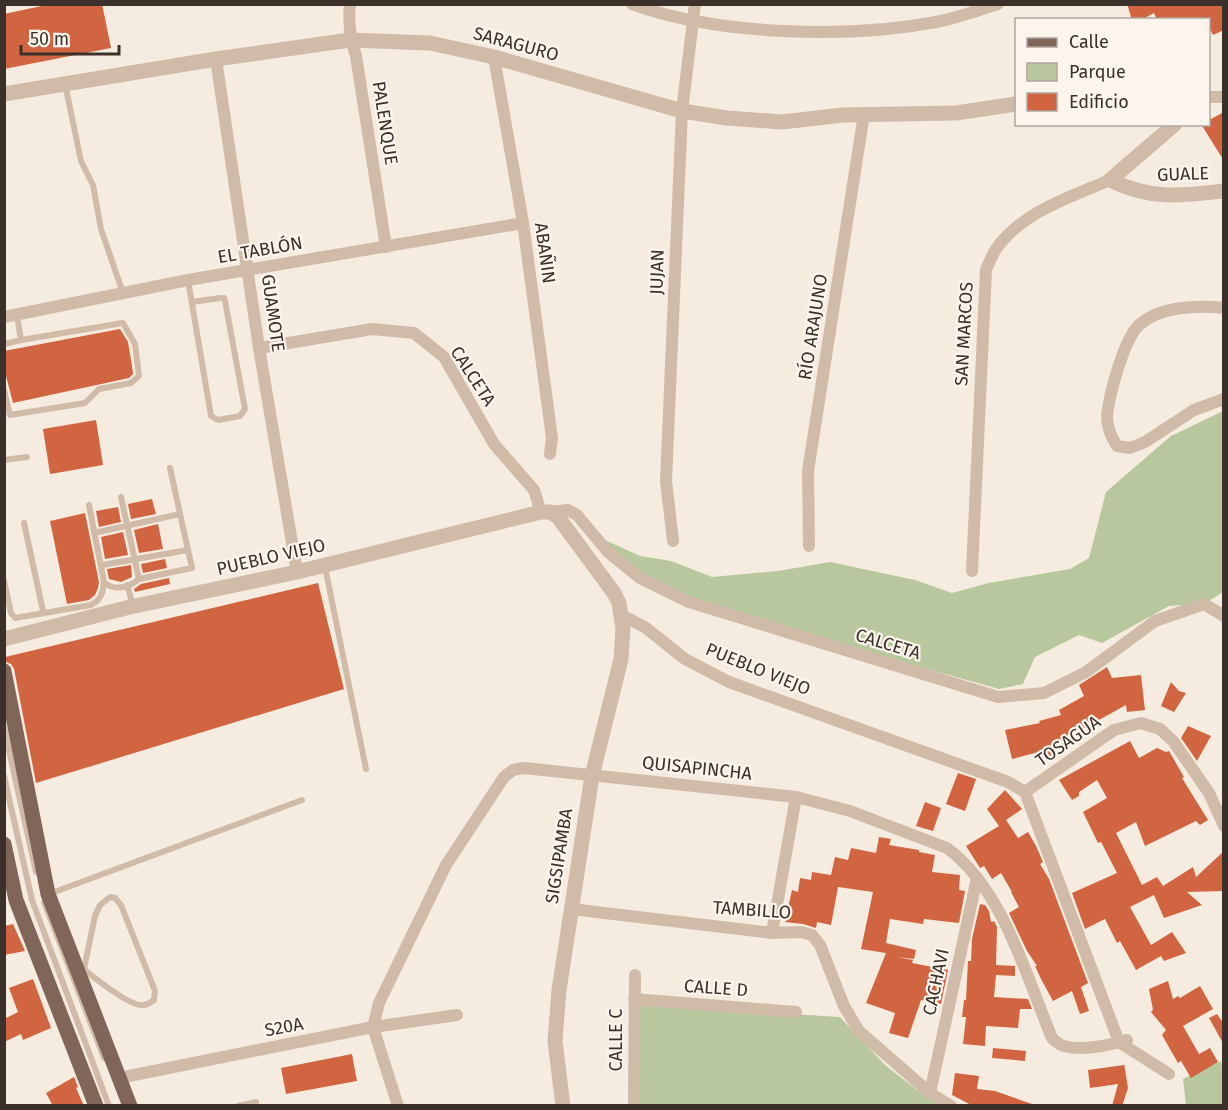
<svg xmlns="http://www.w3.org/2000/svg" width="1228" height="1110" font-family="'Fira Sans',sans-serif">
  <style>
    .green { fill: #b8c79d }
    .building { fill: #d26541 }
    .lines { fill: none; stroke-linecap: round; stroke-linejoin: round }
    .service { stroke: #d0bba9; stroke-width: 6 }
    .minor { stroke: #d0bba9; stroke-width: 12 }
    .tertiary { stroke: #d0bba9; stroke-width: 15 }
    .primary { stroke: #806659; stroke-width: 15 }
    .labels { text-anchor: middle; stroke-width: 4.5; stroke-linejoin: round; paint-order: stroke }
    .street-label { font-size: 18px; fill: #3c302a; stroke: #fcf5ed }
  </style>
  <rect width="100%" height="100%" fill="#f6ebdf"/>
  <g class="green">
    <path d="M1223,411V592L1204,604L1169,606L1102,643L1079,635L1035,657L1023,684L999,689L715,610L643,579L606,549L607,541L640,556L671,561L712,577L778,571L830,562L915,580L952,593L989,583L1070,569L1089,558L1106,492L1171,436Z"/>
    <path d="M639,1005L840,1017L885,1065L917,1090L942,1105L637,1106Z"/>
    <path d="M1221,1061L1223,1073V1105H1186L1183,1079Z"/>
  </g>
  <g class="building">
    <path d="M51,4H102L111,48L4,69V14Z"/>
    <path d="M1127,4H1224V30L1213,35L1209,27V20H1157L1154,13L1141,20H1132Z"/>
    <path d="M1224,112V161L1201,124H1209V120Z"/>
    <path d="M120,329L128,342L132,366L133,374L129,378L13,403L4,368V351Z"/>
    <path d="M96,420L103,465L50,474L43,429Z"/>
    <path d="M152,499L156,514L131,519L128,504Z"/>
    <path d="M118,507L121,522L99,527L96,511Z"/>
    <path d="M85,513L99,582L98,588L95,595L89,600L67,604L50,521Z"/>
    <path d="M158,524L163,549L139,553L134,530Z"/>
    <path d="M123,532L128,555L105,559L101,537Z"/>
    <path d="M165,559L167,568L143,573L141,564Z"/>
    <path d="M131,565L132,577L121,582L109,579L107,569Z"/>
    <path d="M169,578L170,584L135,592L134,589L141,584Z"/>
    <path d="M318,583L344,689L36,783L14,669L11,664L6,662L5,657Z"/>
    <path d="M1107,667L1112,678L1141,675L1145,710L1127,712L1126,705L1061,741L1062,748L1047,758L1046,750L1012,759L1005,730L1040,723L1039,721L1061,715L1059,710L1084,696L1079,685Z"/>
    <path d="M1171,682L1179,691L1186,693L1174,712L1161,706Z"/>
    <path d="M1188,726L1211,736L1197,761L1181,738Z"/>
    <path d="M1130,741L1139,758L1157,748L1166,752L1169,751L1184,777L1182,778L1208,820L1200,825L1196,821L1145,846L1136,822L1116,833L1142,885L1157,877L1163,886L1193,867L1196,877L1224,851V891L1187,892L1202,905L1164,918L1154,895L1130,907L1151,945L1172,932L1186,953L1164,961L1161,956L1136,970L1120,941L1117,943L1105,919L1085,929L1072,893L1117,873L1101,842L1098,843L1083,812L1107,798L1097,780L1079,792V796L1072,800L1059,780Z"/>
    <path d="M958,773L976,779L965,811L946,804Z"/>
    <path d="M1005,790L1022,809L1006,820L1018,838L1028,832L1036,846L1043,862L1040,864L1049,879L1088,983L1081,987L1089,1011L1080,1014L1072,991L1053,1001L1041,979L1035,966H1037L1027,951L1009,913L1019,907L1011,892H1012L1001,873L992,879L984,866L980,868L966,846L999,826L987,809Z"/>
    <path d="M925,802L941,808L933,831L916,826Z"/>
    <path d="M879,837L891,839L889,845L919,850V852L935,855L932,872L960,875L959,890L965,891L959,923L924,919L923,924L890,919L886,943L916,950L914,959L897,957L913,960L912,963L948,970L941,1004L921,1000L908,1038L889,1033L895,1013L866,1003L886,953L861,949L873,892L838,887L831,925L817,922L816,928L803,924L785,922L792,890L798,892L800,878L811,880L812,872L831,875L835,857L848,860L851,848L876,853Z"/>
    <path d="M980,904L985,905L989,911L991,922L994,921L997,927L996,965L1015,966V976L996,975L994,997L1028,999L1032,1009H1020L1018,1028L986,1026L985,1046L963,1044L966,1017H962L964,1000H966L968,961H971L972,939Z"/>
    <path d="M13,924L25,951L4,955V926Z"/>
    <path d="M33,979L51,1028L23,1040L21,1034L4,1042V1019L18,1012L9,988Z"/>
    <path d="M1168,981L1173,999L1178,996L1180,998L1200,986L1213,1009L1183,1026L1199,1054L1210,1048L1218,1062L1191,1078L1181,1061L1178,1063L1162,1035L1166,1030L1151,1012L1153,1010L1149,989Z"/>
    <path d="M1217,1014L1224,1024V1045L1209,1018Z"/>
    <path d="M993,1048L1026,1051L1025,1061L992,1058Z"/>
    <path d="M352,1054L357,1081L286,1094L281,1068Z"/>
    <path d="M1124,1063L1128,1088L1122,1106H1112L1118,1084L1090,1088L1088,1070L1124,1065Z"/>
    <path d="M955,1073L979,1076L977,1089L995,1091L1032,1104L1031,1106H973L952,1095Z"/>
    <path d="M74,1077L78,1087L76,1088L84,1106H53L46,1093Z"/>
  </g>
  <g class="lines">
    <g class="service">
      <path d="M65,84L81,161L93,185L101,229L123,293"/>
      <path d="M188,280L211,416L218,420L240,416L245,409L225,301L224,298H220L192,302"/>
      <path d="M4,344L21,340L17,315"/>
      <path d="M4,390L10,415L85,403L99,389L131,383L139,376L135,344L123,323L21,340"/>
      <path d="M4,460L27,457"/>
      <path d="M170,468L188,550"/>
      <path d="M121,497L139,579"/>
      <path d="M24,523L43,611"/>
      <path d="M94,533L180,514"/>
      <path d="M102,565L188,550L192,568L139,579C130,587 114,592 104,582"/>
      <path d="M325,567L366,769"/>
      <path d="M4,580L11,613L15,618L91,605C101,600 103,593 104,582L89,505"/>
      <path d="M127,585L133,605"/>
      <path d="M4,728L36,872"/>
      <path d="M4,776L32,900L109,1106"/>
      <path d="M49,894L302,800"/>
      <path d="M110,897L115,898L121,905L155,991L154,1000C150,1003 146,1006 141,1005C129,1005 94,978 84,969L95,916L100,905Z"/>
      <path d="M44,902L104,1058"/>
      <path d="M238,1106L256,1102V1106"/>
    </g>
    <g class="minor">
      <path d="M350,4C348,23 350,38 356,56L386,247"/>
      <path d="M632,4C717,35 847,39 936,22C957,18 978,10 998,4"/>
      <path d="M494,57L523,223L552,438L550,454"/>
      <path d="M216,59L259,348L297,572"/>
      <path d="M1208,97H1224"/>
      <path d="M1224,308C1198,305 1160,306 1139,325C1124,339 1109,395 1107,416C1107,428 1111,437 1117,446L1130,448L1145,442L1194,410L1224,399"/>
      <path d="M4,317L188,280L523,223"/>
      <path d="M259,348L372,329L414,333L444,357L494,444L534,490L541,512"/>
      <path d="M550,512L568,510L577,515L608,552L640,578L689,602L998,697L1044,693L1086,672L1155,621L1204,604L1224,616"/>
      <path d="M673,541L666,481L682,111L695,4"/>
      <path d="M809,546L808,471L864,114"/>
      <path d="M972,571L986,270C989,263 992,255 996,249C1022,212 1070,197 1110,180"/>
      <path d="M622,615L646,628L685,659L729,682L1008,782L1025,792L1119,1042L1169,1074"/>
      <path d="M1025,792L1114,730L1141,723L1160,729L1173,741L1209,793L1224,826"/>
      <path d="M571,909L772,933L801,932L812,935L820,945L844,1006L859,1031L930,1093L951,1106"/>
      <path d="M772,933L796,797"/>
      <path d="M634,999L796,1012"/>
      <path d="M119,1078L373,1027L457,1015"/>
      <path d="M930,1093L977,878"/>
      <path d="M398,1106L373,1027L379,1003L446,865L504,777L513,770L524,768L796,797L850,811L947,848C1003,889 1026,976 1052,1038C1055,1041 1060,1045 1064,1046C1082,1051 1110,1045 1127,1040"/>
      <path d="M634,1106L635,975"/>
    </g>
    <g class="tertiary">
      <path d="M4,94L216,59L350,40L430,43L494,57L682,111L727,118L782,122L843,115L956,113L1016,104"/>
      <path d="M1175,124L1110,180C1151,200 1180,196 1224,191"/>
      <path d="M4,639L130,607L297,572L541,512H550L558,517L614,593L619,603L623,628L621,659L592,776L559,990L555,1041L563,1106"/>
    </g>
    <g class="primary">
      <path d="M4,671L48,894L130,1106"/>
      <path d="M4,844L16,900L96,1106"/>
    </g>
  </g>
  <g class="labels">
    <g class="street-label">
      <text transform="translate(516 44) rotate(15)" y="6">SARAGURO</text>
      <text transform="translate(385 123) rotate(81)" y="6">PALENQUE</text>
      <text transform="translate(1183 174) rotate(-2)" y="6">GUALE</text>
      <text transform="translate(260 250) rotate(-10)" y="6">EL TABLÓN</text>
      <text transform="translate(545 253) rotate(82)" y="6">ABAÑIN</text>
      <text transform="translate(657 272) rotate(-88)" y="6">JUJAN</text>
      <text transform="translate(273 313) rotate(82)" y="6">GUAMOTE</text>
      <text transform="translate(813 327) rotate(-81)" y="6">RÍO ARAJUNO</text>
      <text transform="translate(964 334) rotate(-87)" y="6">SAN MARCOS</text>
      <text transform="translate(473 376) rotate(57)" y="6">CALCETA</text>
      <text transform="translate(271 557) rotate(-13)" y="6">PUEBLO VIEJO</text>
      <text transform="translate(888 644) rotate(17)" y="6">CALCETA</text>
      <text transform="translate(758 669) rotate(22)" y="6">PUEBLO VIEJO</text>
      <text transform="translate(1068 741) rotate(-35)" y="6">TOSAGUA</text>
      <text transform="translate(697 768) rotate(6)" y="6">QUISAPINCHA</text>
      <text transform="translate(559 856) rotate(-81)" y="6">SIGSIPAMBA</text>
      <text transform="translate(752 910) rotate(4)" y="6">TAMBILLO</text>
      <text transform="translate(936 982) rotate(-78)" y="6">CACHAVI</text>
      <text transform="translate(716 988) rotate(4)" y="6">CALLE D</text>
      <text transform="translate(284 1027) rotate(-11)" y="6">S20A</text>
      <text transform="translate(616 1040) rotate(-90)" y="6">CALLE C</text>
    </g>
  </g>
  <rect width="1228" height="1110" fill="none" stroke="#3c302a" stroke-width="12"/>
  <rect x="1015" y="18" width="195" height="108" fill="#fcf5ed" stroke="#afa69f" stroke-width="1.5"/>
  <rect x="1027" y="38" width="30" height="9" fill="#806659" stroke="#afa69f" stroke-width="1.5"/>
  <text x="1069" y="48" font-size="18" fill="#3c302a">Calle</text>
  <rect x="1027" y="63" width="30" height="18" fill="#b8c79d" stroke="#afa69f" stroke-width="1.5"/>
  <text x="1069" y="78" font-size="18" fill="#3c302a">Parque</text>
  <rect x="1027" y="93" width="30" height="18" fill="#d26541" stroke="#afa69f" stroke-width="1.5"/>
  <text x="1069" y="108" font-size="18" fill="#3c302a">Edificio</text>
  <path d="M21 45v9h98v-9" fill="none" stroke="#3c302a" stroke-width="3"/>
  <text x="30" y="45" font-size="18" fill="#3c302a" stroke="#fcf5ed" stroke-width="4.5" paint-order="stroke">50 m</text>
</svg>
